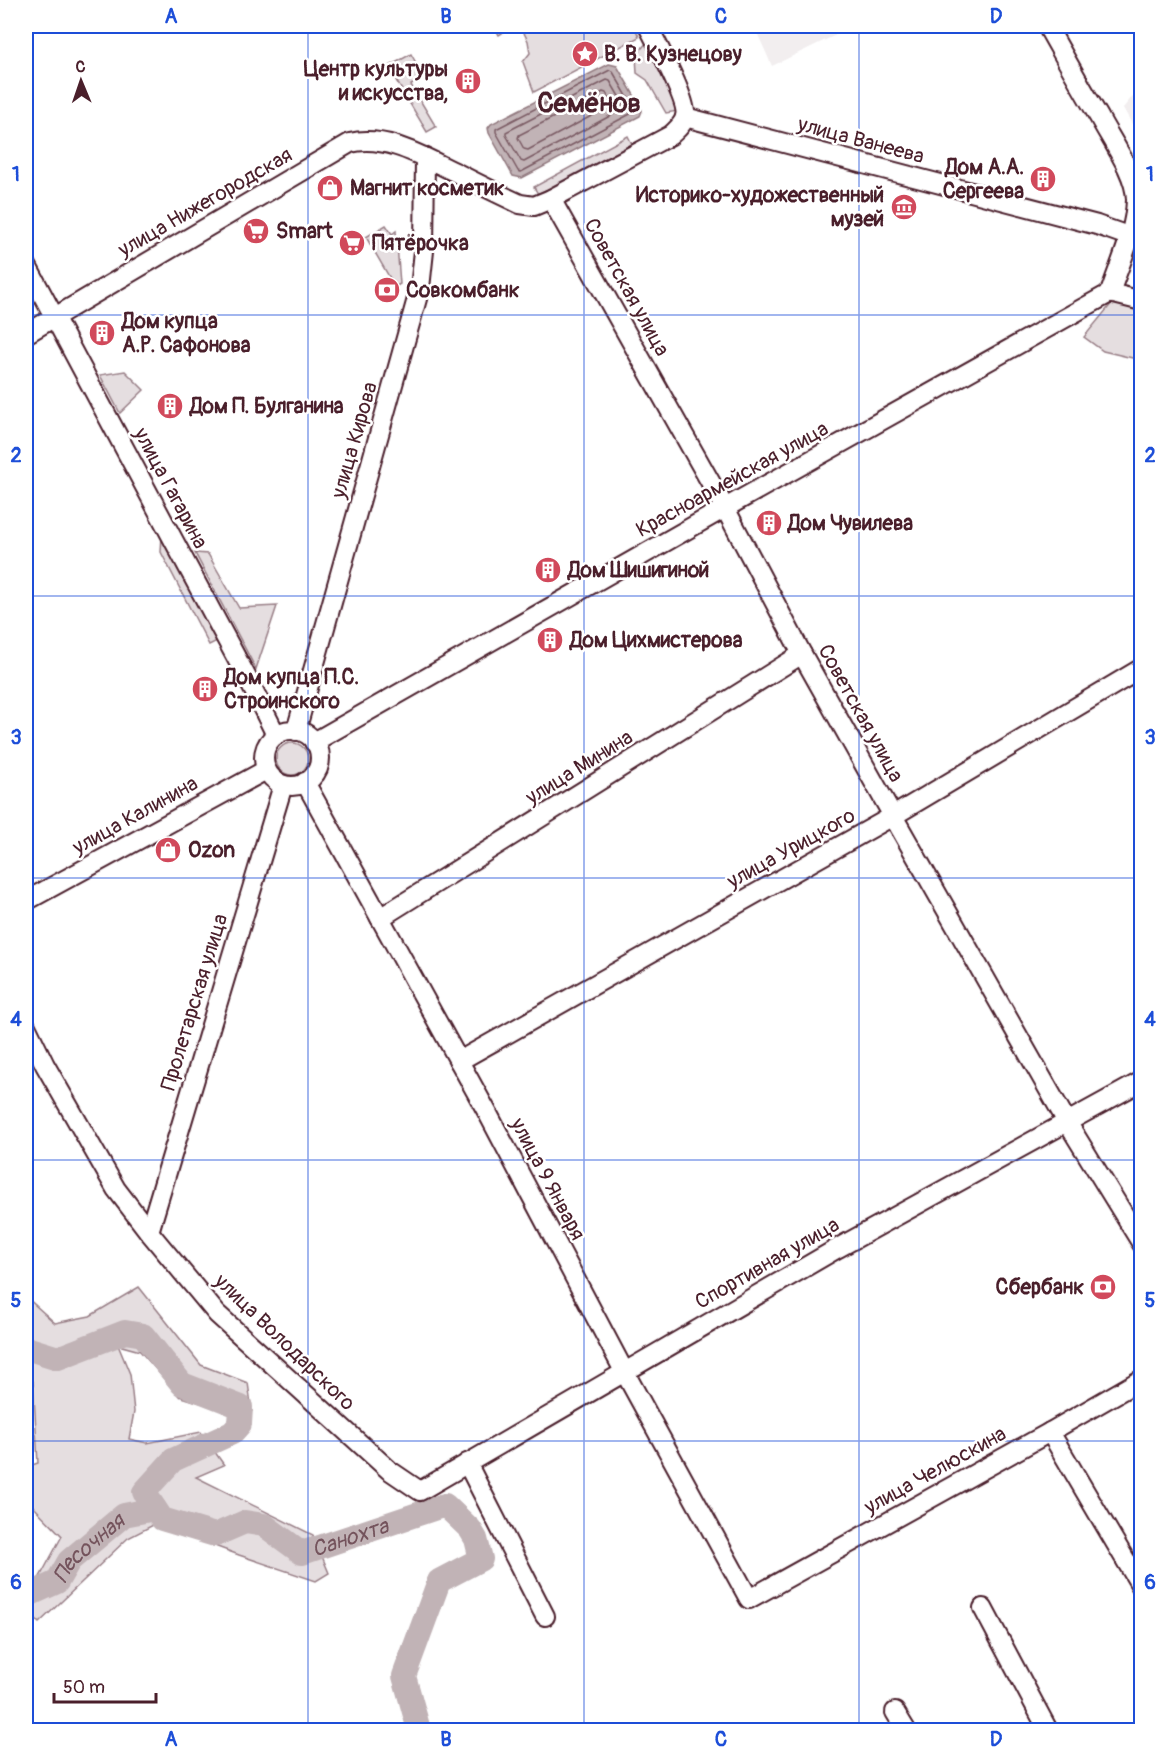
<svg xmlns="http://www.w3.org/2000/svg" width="1167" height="1756" font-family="Pangolin,sans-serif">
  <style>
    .built { fill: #f2eeef }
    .green { fill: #e5dee0; stroke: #987e86; stroke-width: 1.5 }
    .water { fill: #c1b3b6; stroke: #91787e; stroke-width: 1.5 }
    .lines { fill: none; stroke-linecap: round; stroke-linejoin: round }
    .shore { stroke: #7a5a63; stroke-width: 1.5 }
    .river { stroke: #c1b3b6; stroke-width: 24 }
    .minor-casing { stroke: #4a1f2b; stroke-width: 22 }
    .minor { stroke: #fff; stroke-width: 18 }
    .grid { fill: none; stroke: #1d4ed8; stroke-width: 1.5; stroke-opacity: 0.55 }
    .labels { text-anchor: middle; stroke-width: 5; stroke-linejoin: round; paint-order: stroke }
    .poi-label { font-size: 21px; font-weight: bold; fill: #4a1f2b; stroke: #fff; text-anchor: start }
    .street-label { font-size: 21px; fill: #4a1f2b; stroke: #fff }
    .water-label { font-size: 22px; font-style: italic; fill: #74535c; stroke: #fff }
    .district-label { font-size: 27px; font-weight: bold; fill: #4a1f2b; stroke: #fff }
    .neatline { fill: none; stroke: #1d4ed8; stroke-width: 2 }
    .grid-label { font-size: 20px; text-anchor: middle; font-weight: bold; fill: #1d4ed8 }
  </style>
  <rect width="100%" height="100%" fill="#fff"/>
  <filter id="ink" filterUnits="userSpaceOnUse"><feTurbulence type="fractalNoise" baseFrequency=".0167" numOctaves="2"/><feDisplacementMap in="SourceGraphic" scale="12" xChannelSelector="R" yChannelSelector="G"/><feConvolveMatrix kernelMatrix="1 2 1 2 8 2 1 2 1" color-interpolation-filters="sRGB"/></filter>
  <g filter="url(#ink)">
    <g class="built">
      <path d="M754,26H841L844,31L772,66Z"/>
      <path d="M1141,86V140L1123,108Z"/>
    </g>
    <g class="green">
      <path d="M494,26H637L636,30L639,37L534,92L523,62L530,53L528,41L523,31L510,28L499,35Z"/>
      <path d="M648,41L665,76L678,111L666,113L647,80L637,73L636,55Z"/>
      <path d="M411,54L424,77L411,85L436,127L427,132L388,67Z"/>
      <path d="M628,136L632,144L538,194L534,187Z"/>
      <path d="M386,225L392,234L396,231L400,284L395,287L366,237Z"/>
      <path d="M1112,303L1141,310V360L1103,351L1084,337Z"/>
      <path d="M125,371L144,390L120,413L100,375Z"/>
      <path d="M162,534L219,640L209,645L161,552Z"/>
      <path d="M195,553L208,554L239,608L277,606L256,669Z"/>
      <circle cx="292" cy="759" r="16"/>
      <path d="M139,1287L201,1365L248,1383L252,1411L229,1412L179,1396L140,1351L118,1345L130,1374L134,1412L129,1439L147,1443L201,1432L224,1465L196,1477L313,1535L329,1573L316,1581L239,1555L155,1524L128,1538L39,1623L26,1610V1603L62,1536L26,1499V1467L38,1463L33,1381L26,1375V1297L55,1323L90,1316Z"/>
    </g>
    <path class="water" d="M609,64L617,66L641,107L642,111L640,116L522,178L513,176L489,133L488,128L491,124Z"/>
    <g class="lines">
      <g class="shore">
        <path d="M610,70L613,72L634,108V112L521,172L518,171L496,132V129Z"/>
        <path d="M607,80L610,81L624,105L623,109L524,162L521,161L506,135V132Z"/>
        <path d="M603,92L606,93L611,102L610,106L528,150L524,149L518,138L519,135Z"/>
      </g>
      <g class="river">
        <path id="s1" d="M26,1348L58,1358L125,1332L143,1335L182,1384L241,1407L240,1424L232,1433L173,1460L144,1492L162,1519L215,1535L245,1522L264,1525L302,1553L445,1505L470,1529L476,1539L481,1559L439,1581L404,1676L419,1730"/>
        <path id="s2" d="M26,1596L57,1582L69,1561L124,1515L155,1509"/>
      </g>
      <defs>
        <g id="minor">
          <path d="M1047,26C1064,56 1081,87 1099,117C1111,140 1136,174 1136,200C1135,232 1120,263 1110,293"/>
          <path d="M685,117L1097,225L1142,241"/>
          <path d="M551,199L725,508L802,654L893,816L1067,1122L1142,1244"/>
          <path d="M26,264L253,689L276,735"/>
          <path d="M1110,293L1142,301"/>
          <path d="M26,334L350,143C387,134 425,158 457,173C478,184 499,194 520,204L534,206L551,199L671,135C676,130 683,125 685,117C689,103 656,42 648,26"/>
          <circle cx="292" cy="758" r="28"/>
          <path d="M296,731L420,288L424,251L425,158"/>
          <path d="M314,742L725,508L1110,293"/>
          <path d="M305,782L486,1110L624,1371L749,1599L1050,1432L1142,1379"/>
          <path d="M26,901L266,770"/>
          <path d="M380,918L802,654"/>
          <path d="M26,1026L45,1065L116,1189L149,1232L217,1314L389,1470L420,1491L838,1248L1142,1081"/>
          <path d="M459,1061L893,816L1142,668"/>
          <path d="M149,1232L283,785"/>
          <path d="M1050,1432L1142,1588"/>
          <path d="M467,1463L545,1616"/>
          <path d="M983,1608L1048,1730"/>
          <path d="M895,1712L906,1730"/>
        </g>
      </defs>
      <use href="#minor" class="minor-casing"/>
      <use href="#minor" class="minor"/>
    </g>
  </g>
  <path class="grid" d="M308,26V1730M584,26V1730M859,26V1730M26,315H1142M26,596H1142M26,878H1142M26,1160H1142M26,1441H1142"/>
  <defs>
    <symbol id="sight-disc" viewBox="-11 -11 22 22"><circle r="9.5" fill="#d1495b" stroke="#fff"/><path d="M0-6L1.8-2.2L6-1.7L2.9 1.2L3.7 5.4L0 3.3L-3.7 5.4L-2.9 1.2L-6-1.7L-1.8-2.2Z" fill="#fff"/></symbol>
    <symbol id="building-disc" viewBox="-11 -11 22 22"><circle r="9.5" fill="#d1495b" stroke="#fff"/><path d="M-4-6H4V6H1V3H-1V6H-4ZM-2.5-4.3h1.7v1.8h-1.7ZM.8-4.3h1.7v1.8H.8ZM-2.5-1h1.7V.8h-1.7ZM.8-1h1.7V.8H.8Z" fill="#fff"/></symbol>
    <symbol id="shop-disc" viewBox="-11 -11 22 22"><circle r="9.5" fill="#d1495b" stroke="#fff"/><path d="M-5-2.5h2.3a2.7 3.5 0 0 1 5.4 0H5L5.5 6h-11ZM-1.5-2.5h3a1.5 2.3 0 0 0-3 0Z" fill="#fff"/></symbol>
    <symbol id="museum-disc" viewBox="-11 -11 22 22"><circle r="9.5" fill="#d1495b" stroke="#fff"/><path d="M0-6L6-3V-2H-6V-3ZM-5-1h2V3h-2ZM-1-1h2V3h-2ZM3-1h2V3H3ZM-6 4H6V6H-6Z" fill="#fff"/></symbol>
    <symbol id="supermarket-disc" viewBox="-11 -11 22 22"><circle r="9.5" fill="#d1495b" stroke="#fff"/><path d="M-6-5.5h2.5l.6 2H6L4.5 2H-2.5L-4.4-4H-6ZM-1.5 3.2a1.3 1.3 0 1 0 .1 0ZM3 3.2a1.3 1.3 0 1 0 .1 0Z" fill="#fff"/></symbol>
    <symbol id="bank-disc" viewBox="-11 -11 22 22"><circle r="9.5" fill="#d1495b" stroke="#fff"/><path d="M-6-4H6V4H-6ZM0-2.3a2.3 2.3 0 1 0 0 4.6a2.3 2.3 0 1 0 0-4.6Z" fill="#fff"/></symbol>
  </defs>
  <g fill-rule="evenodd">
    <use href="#sight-disc" x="570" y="39" width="30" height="30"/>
    <use href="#building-disc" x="453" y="66" width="30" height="30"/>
    <use href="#building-disc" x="1028" y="164" width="30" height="30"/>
    <use href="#shop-disc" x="315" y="173" width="30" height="30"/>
    <use href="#museum-disc" x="889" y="192" width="30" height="30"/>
    <use href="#supermarket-disc" x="241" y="216" width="30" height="30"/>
    <use href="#supermarket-disc" x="337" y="228" width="30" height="30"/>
    <use href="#bank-disc" x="372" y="275" width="30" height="30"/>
    <use href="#building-disc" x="87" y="318" width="30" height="30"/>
    <use href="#building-disc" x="155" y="391" width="30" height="30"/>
    <use href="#building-disc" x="754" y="508" width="30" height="30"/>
    <use href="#building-disc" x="533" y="555" width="30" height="30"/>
    <use href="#building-disc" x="535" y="625" width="30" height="30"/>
    <use href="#building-disc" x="190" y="674" width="30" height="30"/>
    <use href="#shop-disc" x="153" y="835" width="30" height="30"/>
    <use href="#bank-disc" x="1088" y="1272" width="30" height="30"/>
  </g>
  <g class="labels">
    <g class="poi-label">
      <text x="604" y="61">В. В. Кузнецову</text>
      <text x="448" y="76" text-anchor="end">Центр культуры<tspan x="448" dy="24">и искусства,</tspan></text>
      <text x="1024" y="174" text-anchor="end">Дом А.А.<tspan x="1024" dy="24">Сергеева</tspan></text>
      <text x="350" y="195">Магнит косметик</text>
      <text x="884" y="202" text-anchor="end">Историко-художественный<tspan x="884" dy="24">музей</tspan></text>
      <text x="276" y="238">Smart</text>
      <text x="372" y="250">Пятёрочка</text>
      <text x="406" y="297">Совкомбанк</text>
      <text x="122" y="328">Дом купца<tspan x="122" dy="24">А.Р. Сафонова</tspan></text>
      <text x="190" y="413">Дом П. Булганина</text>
      <text x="788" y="530">Дом Чувилева</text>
      <text x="568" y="577">Дом Шишигиной</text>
      <text x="570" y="647">Дом Цихмистерова</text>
      <text x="224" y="684">Дом купца П.С.<tspan x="224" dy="24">Строинского</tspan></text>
      <text x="188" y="857">Ozon</text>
      <text x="1084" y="1294" text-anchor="end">Сбербанк</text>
    </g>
    <g class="street-label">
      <text transform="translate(861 140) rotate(15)" y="7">улица Ванеева</text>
      <text transform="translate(205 202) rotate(-30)" y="7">улица Нижегородская</text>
      <text transform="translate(627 287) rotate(61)" y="7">Советская улица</text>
      <text transform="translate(354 440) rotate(-74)" y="7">улица Кирова</text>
      <text transform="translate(732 479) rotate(-29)" y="7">Красноармейская улица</text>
      <text transform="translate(171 488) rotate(62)" y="7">улица Гагарина</text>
      <text transform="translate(861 713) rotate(61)" y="7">Советская улица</text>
      <text transform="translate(579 767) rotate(-32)" y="7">улица Минина</text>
      <text transform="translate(135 815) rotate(-29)" y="7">улица Калинина</text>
      <text transform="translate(791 848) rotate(-29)" y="7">улица Урицкого</text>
      <text transform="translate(194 1002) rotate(-73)" y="7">Пролетарская улица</text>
      <text transform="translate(548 1179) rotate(62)" y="7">улица 9 Января</text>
      <text transform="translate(767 1263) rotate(-30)" y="7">Спортивная улица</text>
      <text transform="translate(285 1342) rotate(44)" y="7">улица Володарского</text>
      <text transform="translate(935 1470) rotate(-29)" y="7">улица Челюскина</text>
    </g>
    <g class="water-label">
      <text dy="8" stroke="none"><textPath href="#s1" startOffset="624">Санохта</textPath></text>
      <text dy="8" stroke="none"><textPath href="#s2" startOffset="81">Песочная</textPath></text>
    </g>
    <g class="district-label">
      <text x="589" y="112">Семёнов</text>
    </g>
  </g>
  <rect width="1167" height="1756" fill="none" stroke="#fff" stroke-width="66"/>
  <g transform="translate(81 81) rotate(358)" stroke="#ffffff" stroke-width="4.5" paint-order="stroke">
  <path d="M0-4.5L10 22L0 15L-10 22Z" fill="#4a1f2b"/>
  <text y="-9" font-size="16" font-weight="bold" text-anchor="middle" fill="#4a1f2b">С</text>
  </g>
  <path d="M54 1693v9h102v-9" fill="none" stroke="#4a1f2b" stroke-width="3"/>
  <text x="63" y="1693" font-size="18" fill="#4a1f2b" stroke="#ffffff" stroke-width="4.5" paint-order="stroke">50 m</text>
  <rect x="33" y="33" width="1101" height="1690" class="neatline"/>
  <g class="grid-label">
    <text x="171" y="23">A</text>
    <text x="446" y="23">B</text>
    <text x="721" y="23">C</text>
    <text x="996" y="23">D</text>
    <text x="16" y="181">1</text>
    <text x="1150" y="181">1</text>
    <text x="16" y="462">2</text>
    <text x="1150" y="462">2</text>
    <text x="16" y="744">3</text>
    <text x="1150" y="744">3</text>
    <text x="16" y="1026">4</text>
    <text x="1150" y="1026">4</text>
    <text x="16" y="1307">5</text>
    <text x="1150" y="1307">5</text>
    <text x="16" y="1589">6</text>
    <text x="1150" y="1589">6</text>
    <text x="171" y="1746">A</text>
    <text x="446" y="1746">B</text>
    <text x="721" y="1746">C</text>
    <text x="996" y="1746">D</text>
  </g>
</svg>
